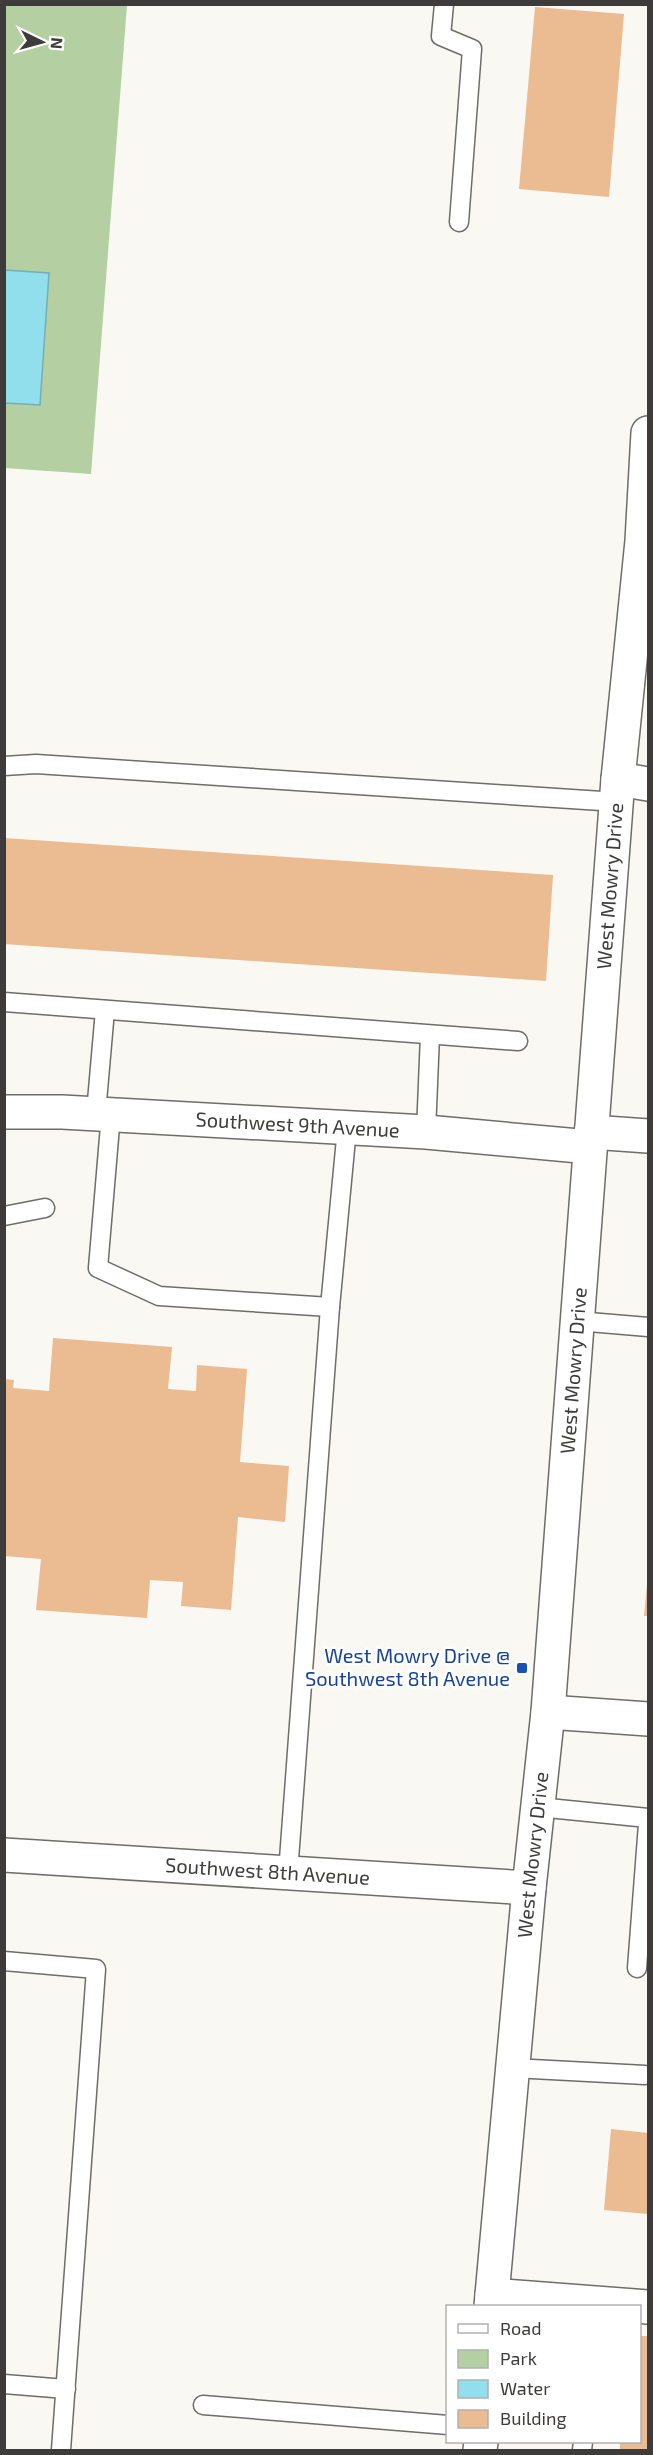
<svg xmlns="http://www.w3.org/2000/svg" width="653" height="2455" font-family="'Exo 2',sans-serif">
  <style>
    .green { fill: #b4cfa1 }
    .water { fill: #91deec; stroke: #78adb7; stroke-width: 1.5 }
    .building { fill: #ebbb92 }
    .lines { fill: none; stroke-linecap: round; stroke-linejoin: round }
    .service-casing { stroke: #6e6d68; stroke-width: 21 }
    .minor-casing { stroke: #6e6d68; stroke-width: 36 }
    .tertiary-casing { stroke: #6e6d68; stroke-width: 36 }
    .service { stroke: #fff; stroke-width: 18 }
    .minor { stroke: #fff; stroke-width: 33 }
    .tertiary { stroke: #fff; stroke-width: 33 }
    .transit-dot { fill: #1a4fb4; stroke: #fff; stroke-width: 2 }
    .labels { text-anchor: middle; stroke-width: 5; stroke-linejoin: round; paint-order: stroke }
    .street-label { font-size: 20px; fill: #3d3c3a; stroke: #fff }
    .transit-label { font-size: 20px; fill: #164399; stroke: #fff; text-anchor: end }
  </style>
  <rect width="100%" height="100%" fill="#f9f8f2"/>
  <path class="green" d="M4,5H127L91,474L5,468Z"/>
  <path class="water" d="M4,270L49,273L40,405L5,403Z"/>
  <g class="building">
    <path d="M535,7L624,14L609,197L519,189Z"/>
    <path d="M4,838L553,875L546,981L4,944Z"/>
    <path d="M53,1338L172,1347L168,1389L196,1391L197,1365L247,1369L240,1462L289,1466L285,1522L238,1517L231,1610L181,1606L183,1582L150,1580L147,1618L36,1610L41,1559L4,1556V1379L14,1380L13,1388L49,1391Z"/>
    <path d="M647,1584H648V1616H644Z"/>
    <path d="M611,2129L648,2133V2214L604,2210Z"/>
    <path d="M640,2336H648V2450H620V2442H640Z"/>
  </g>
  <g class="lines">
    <defs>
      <g id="service">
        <path d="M444,4L441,36L472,49L459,222"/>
        <path d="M4,766L36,764L617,802"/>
        <path d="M4,1002L518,1041"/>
        <path d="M96,1113L105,1010"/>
        <path d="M111,1114L98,1268L159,1296L330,1307L347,1128"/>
        <path d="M426,1132L430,1035"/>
        <path d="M4,1216L45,1208"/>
        <path d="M577,1321L648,1327"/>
        <path d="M538,1807L648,1818"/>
        <path d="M288,1873L330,1307"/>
        <path d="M4,1961L96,1969L61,2450"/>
        <path d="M637,1968L648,1824"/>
        <path d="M513,2068L645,2075"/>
        <path d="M4,2384L66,2389"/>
        <path d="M203,2405L448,2425"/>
        <path d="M582,2450L583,2442"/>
      </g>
      <g id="minor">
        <path d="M618,779L648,784"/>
        <path id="s1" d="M4,1112H62L426,1132L590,1147"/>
        <path d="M591,1132L648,1136"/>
        <path d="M548,1712L648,1719"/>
        <path id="s2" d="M4,1855L529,1888"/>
        <path d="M492,2295L648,2307"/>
      </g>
      <g id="tertiary">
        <path id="s3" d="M491,2306L529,1888L548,1712L618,779L642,541L648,433"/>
        <path d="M480,2450L481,2442"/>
      </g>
    </defs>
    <use href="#service" class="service-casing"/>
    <use href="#minor" class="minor-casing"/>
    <use href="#tertiary" class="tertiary-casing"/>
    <use href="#service" class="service"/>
    <use href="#minor" class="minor"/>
    <use href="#tertiary" class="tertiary"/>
  </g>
  <rect class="transit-dot" x="516" y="1662" width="12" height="12" rx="3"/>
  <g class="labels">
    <g class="street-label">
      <text dy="7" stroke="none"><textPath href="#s3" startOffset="1425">West Mowry Drive</textPath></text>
      <text dy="7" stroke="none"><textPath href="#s1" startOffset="294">Southwest 9th Avenue</textPath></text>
      <text dy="7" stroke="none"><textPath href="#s3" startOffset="939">West Mowry Drive</textPath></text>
      <text dy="7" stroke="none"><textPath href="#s3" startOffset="453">West Mowry Drive</textPath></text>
      <text dy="7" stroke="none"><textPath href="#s2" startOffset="264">Southwest 8th Avenue</textPath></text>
    </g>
    <g class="transit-label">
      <text x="510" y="1663">West Mowry Drive @<tspan x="510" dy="23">Southwest 8th Avenue</tspan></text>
    </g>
  </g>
  <rect width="653" height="2455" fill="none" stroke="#3d3c3a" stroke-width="12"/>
  <rect x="446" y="2305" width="195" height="138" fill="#ffffff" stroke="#b1b1b0" stroke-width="1.5"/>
  <rect x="458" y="2324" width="30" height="9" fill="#ffffff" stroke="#b1b1b0" stroke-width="1.5"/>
  <text x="500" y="2335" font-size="18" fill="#3d3c3a">Road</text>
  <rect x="458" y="2350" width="30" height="18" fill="#b4cfa1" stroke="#b1b1b0" stroke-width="1.5"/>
  <text x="500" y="2365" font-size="18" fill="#3d3c3a">Park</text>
  <rect x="458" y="2380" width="30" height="18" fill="#91deec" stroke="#b1b1b0" stroke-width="1.5"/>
  <text x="500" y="2395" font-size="18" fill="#3d3c3a">Water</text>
  <rect x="458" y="2410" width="30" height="18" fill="#ebbb92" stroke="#b1b1b0" stroke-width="1.5"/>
  <text x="500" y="2425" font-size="18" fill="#3d3c3a">Building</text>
  <g transform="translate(42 42) rotate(95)" stroke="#ffffff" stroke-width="4.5" paint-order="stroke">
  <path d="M0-4.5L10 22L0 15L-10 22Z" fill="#3d3c3a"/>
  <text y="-9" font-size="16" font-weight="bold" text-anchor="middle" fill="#3d3c3a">N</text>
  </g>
</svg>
